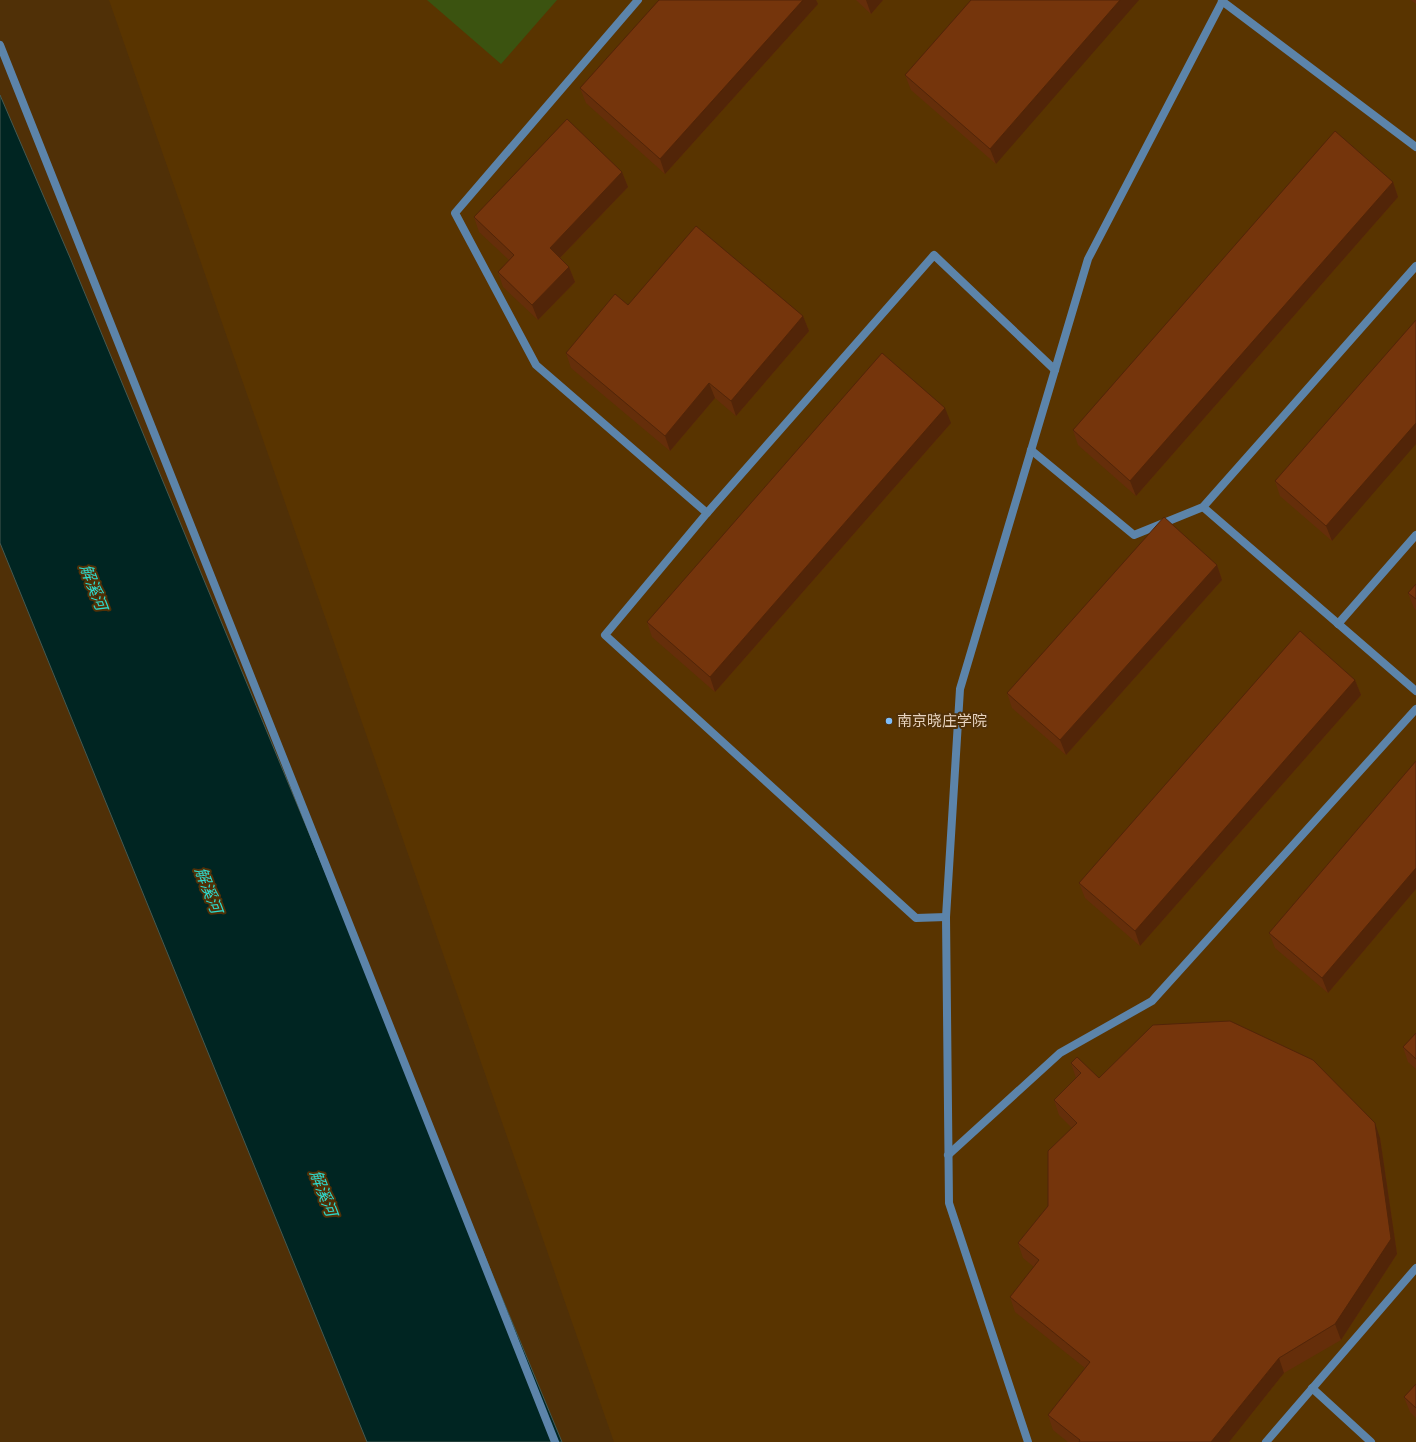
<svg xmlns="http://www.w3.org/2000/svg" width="1416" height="1442" font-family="'Titillium Web','Noto Sans SC',sans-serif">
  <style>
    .built { fill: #593400 }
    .green { fill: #3b5310 }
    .water { fill: #002522; stroke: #455951 }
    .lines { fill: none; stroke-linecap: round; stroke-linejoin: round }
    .lane { stroke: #5c84aa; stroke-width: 8 }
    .wall { fill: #652e0a }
    .shaded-wall { fill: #522508 }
    .building { fill: #75350c; stroke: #522508 }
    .poi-dot { fill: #7ebdf9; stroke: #503007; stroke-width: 1.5 }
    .labels { text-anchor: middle; stroke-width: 4; stroke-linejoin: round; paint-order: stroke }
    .poi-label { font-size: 15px; fill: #e7d3bf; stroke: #503007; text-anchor: start }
    .water-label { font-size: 16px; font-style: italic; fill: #2edbcf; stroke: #503007 }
  </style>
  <rect width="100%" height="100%" fill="#503007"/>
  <path class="built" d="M109,0H1416V1442H614Z"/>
  <path class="green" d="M427,0H557L501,64Z"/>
  <path class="water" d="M0,95L71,260L562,1442H367L0,543Z"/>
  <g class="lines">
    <g class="lane">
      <path d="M638,0L455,213L536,365L707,513L934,255L1055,370"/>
      <path d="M1222,1L1416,147"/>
      <path d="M0,45L555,1442"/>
      <path d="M1031,450L1134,535L1203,507L1416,266"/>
      <path d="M1203,507L1416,691"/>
      <path d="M707,513L605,635L916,918L946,917"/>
      <path d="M1338,624L1416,535"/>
      <path d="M948,1155L1060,1053L1152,1001L1416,709"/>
      <path d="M1312,1388L1371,1442"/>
      <path d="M1028,1442L949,1203L946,917L960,689L1088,259L1223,0"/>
      <path d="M1266,1442L1416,1268"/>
    </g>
  </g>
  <g class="wall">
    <path d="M659,0H816L818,4L665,174L586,103L580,88Z"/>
    <path d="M856,0H883L871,14Z"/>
    <path d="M971,0L996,164L911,90L905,75Z"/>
    <path d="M1411,0H1416V4Z"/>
    <path d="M622,172L628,187L560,258L569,267L575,282L538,320L503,287L498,272L509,260L479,232L474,217Z"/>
    <path d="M1393,182L1398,197L1136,496L1078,445L1073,430Z"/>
    <path d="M628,305L803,316L809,331L736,416L715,398L670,451L571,368L566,353Z"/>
    <path d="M1416,320L1332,541L1280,496L1275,481Z"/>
    <path d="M951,423L715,692L652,637L647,622Z"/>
    <path d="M1217,565L1222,580L1066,755L1012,708L1007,693Z"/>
    <path d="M1416,584V610L1414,608L1408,593Z"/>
    <path d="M1355,680L1361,695L1140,946L1085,898L1079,883Z"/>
    <path d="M1416,761V889L1328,993L1275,948L1269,933Z"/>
    <path d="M1416,1033V1069L1408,1062L1403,1047Z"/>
    <path d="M1071,1063L1099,1078L1380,1138L1397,1254L1341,1340L1284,1373L1229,1442H1068L1053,1430L1048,1415L1085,1368L1015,1312L1010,1297L1034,1267L1023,1258L1018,1243L1048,1206L1072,1128L1059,1115L1054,1100L1076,1078Z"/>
    <path d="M1416,1384V1418L1410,1412L1404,1397Z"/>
  </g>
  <g class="shaded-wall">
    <path d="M803,0H816L818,4L665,174L660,159Z"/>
    <path d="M866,0H883L871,14Z"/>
    <path d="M1120,0H1139L996,164L990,149Z"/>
    <path d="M622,172L628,187L555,263L550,248Z"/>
    <path d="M1393,182L1398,197L1136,496L1130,481Z"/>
    <path d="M569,267L575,282L538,320L532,305Z"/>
    <path d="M803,316L809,331L736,416L731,401Z"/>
    <path d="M709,383L715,398L670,451L665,436Z"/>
    <path d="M945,408L951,423L715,692L710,677Z"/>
    <path d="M1416,423V444L1332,541L1326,526Z"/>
    <path d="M1217,565L1222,580L1066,755L1060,740Z"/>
    <path d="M1355,680L1361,695L1140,946L1135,931Z"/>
    <path d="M1416,868V889L1328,993L1322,978Z"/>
    <path d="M1375,1123L1380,1138L1397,1254L1341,1340L1335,1324Z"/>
    <path d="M1279,1358L1284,1373L1229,1442H1211Z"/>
  </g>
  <g class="building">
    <path d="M659,0H803L660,159L580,88Z"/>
    <path d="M971,0H1120L990,149L905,75Z"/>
    <path d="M567,119L622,172L550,248L569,267L532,305L498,272L514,255L474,217Z"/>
    <path d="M1335,131L1393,182L1130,481L1073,430Z"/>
    <path d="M696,226L803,316L731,401L709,383L665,436L566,353L615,294L628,305Z"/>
    <path d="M1416,320V423L1326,526L1275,481Z"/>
    <path d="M882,353L945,408L710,677L647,622Z"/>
    <path d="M1164,517L1217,565L1060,740L1007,693Z"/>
    <path d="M1416,584V599L1408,593Z"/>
    <path d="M1300,631L1355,680L1135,931L1079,883Z"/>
    <path d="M1416,761V868L1322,978L1269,933Z"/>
    <path d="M1230,1021L1313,1060L1375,1123L1391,1239L1335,1324L1279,1358L1211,1442H1079L1080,1440L1048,1415L1090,1362L1010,1297L1039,1260L1018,1243L1048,1206V1151L1077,1123L1054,1100L1081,1073L1071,1063L1077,1057L1099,1078L1153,1025Z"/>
    <path d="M1416,1033V1059L1403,1047Z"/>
    <path d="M1416,1384V1408L1404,1397Z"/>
  </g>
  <circle class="poi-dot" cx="889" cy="721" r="4"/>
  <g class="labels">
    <g class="poi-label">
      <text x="897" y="726">南京晓庄学院</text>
    </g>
    <g class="water-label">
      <text transform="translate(94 587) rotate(69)" y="6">解溪河</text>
      <text transform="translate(209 890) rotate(69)" y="6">解溪河</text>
      <text transform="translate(324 1193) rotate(69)" y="6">解溪河</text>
    </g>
  </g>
</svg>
